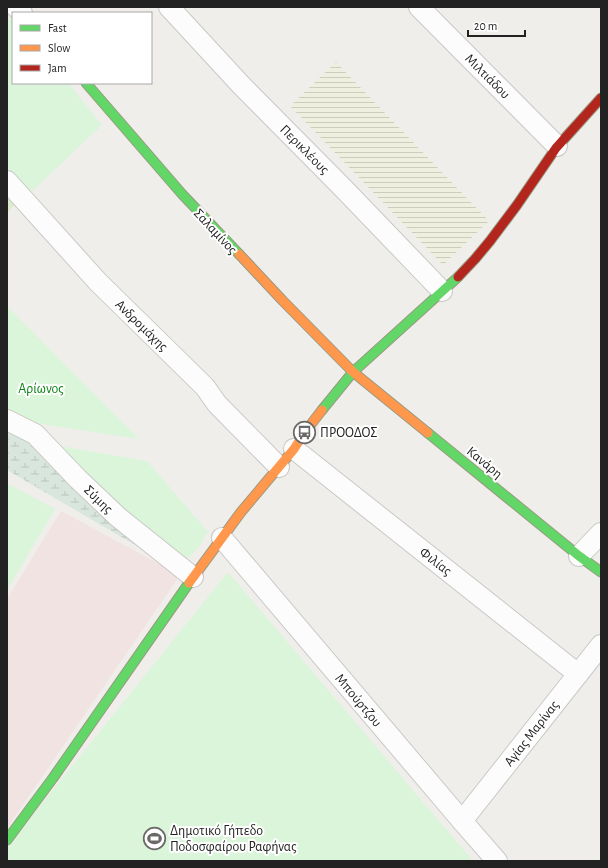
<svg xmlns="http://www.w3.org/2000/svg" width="608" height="868" font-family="'Alegreya Sans',sans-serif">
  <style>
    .commercial { fill: #f1e3e1 }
    .farmland { fill: url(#farmland-rules) }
    .grass { fill: url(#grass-tufts) }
    .wetland { fill: url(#wetland-marsh) }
    .park { fill: #daf5da }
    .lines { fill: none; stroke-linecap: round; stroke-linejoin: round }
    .street-casing { stroke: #c9c8c7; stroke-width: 22 }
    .fast-casing { stroke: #999a82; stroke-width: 11 }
    .slow-casing { stroke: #999a82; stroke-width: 11 }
    .jam-casing { stroke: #999a82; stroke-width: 11 }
    .street { stroke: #fdfcfc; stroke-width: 20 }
    .fast { stroke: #63d668; stroke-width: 9 }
    .slow { stroke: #ff974d; stroke-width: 9 }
    .jam { stroke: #b3261e; stroke-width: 9 }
    .labels { text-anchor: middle; stroke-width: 4; stroke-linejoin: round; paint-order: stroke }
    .street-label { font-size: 14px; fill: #222; stroke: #fff }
    .park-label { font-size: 14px; fill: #0c8416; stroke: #fff }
    .poi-label { font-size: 14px; fill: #222; stroke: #fff; text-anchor: start }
  </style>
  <defs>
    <pattern id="farmland-rules" width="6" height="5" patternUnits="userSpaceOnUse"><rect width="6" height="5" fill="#efefdf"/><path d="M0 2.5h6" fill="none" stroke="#cdcdbf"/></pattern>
    <pattern id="grass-tufts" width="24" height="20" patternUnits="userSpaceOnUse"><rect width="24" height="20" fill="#ddeccb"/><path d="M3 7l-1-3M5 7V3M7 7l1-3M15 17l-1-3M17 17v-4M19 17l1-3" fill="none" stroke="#bdcaae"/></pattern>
    <pattern id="wetland-marsh" width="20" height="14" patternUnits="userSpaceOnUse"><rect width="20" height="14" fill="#d9e6de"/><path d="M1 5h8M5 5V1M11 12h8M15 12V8" fill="none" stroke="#bac5be"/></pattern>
  </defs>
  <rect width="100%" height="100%" fill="#f0eeeb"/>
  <path class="commercial" d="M61,511L180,575L7,828V599Z"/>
  <path class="farmland" d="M336,62L489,221L443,265L290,106Z"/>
  <path class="grass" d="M7,196L15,204L7,214Z"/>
  <path class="wetland" d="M7,431L30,439L135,545L7,470Z"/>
  <g class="park">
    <path d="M7,16L13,22V83H68L102,125L31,192L7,167Z"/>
    <path d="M7,306L139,439L35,423L7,408Z"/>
    <path d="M54,445L147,461L208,532L198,548L185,561L114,506Z"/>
    <path d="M7,483L55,509L7,590Z"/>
    <path d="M228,572L473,861H7V847Z"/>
  </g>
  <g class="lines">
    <defs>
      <g id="street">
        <path d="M16,7L22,13"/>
        <path d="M169,7L242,86L343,188L442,291"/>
        <path d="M419,7L557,146"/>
        <path d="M7,181L98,282L205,387L217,404L279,467"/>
        <path d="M7,420L35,434L78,479L118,517L193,577"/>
        <path d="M294,449L578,674"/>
        <path d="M222,538L462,821L497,861"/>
        <path d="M579,556L601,533"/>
        <path d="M462,821L601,645"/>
      </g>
      <g id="fast">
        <path d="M86,83L182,194L239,254"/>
        <path d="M322,410L353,372L458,277"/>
        <path d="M428,433L579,556L601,572"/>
        <path d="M7,840L53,778L189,583"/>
      </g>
      <g id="slow">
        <path d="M239,254L283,301L353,372L428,433"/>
        <path d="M189,583L241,512L294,449L305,432L322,410"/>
      </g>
      <path id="jam" d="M458,277L475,259L490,241L517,205L556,148L601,98"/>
    </defs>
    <use href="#street" class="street-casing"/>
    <use href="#fast" class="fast-casing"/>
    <use href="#slow" class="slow-casing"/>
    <use href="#jam" class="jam-casing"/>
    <use href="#street" class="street"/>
    <use href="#fast" class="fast"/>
    <use href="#slow" class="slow"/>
    <use href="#jam" class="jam"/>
  </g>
  <defs>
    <symbol id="bus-ring" viewBox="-11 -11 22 22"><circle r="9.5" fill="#fff" stroke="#6a6968" stroke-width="1.5"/><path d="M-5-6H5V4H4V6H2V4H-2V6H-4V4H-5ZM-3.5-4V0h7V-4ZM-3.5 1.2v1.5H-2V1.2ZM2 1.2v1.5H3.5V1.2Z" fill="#6a6968"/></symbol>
    <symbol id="stadium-ring" viewBox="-11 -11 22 22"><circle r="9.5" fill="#fff" stroke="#6a6968" stroke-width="1.5"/><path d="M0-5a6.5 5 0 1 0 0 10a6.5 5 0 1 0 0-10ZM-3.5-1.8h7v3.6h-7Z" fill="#6a6968"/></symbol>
  </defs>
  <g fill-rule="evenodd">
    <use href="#bus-ring" x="292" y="420" width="25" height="25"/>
    <use href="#stadium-ring" x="142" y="826" width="25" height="25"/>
  </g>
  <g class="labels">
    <g class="street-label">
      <text transform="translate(488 76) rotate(45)" y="5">Μιλτιάδου</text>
      <text transform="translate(305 149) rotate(45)" y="5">Περικλέους</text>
      <text transform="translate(216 231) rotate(47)" y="5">Σαλαμίνος</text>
      <text transform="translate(142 325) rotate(44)" y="5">Ανδρομάχης</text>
      <text transform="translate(485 462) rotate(39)" y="5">Κανάρη</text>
      <text transform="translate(99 499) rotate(44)" y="5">Σύμης</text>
      <text transform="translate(436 561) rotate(38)" y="5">Φιλίας</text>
      <text transform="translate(359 700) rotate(50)" y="5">Μπούρτζου</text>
      <text transform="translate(531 733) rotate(-52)" y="5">Αγίας Μαρίνας</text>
    </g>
    <g class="park-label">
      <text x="41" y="393">Αρίωνος</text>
    </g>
    <g class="poi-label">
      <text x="320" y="437">ΠΡΟΟΔΟΣ</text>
      <text x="170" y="835">Δημοτικό Γήπεδο<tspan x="170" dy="16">Ποδοσφαίρου Ραφήνας</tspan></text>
    </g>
  </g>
  <rect width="608" height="868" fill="none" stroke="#222222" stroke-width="16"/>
  <rect x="12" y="12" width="140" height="72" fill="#ffffff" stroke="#a7a7a7"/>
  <rect x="20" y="25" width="20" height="6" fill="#63d668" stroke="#a7a7a7"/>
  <text x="48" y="32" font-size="12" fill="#222222">Fast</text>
  <rect x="20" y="45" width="20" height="6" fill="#ff974d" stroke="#a7a7a7"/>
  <text x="48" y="52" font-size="12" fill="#222222">Slow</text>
  <rect x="20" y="65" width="20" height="6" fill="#b3261e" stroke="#a7a7a7"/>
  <text x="48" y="72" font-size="12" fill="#222222">Jam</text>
  <path d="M468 30v6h57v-6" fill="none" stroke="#222222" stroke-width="2"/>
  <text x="474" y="30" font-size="12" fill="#222222" stroke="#ffffff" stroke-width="3" paint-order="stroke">20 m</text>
</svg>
